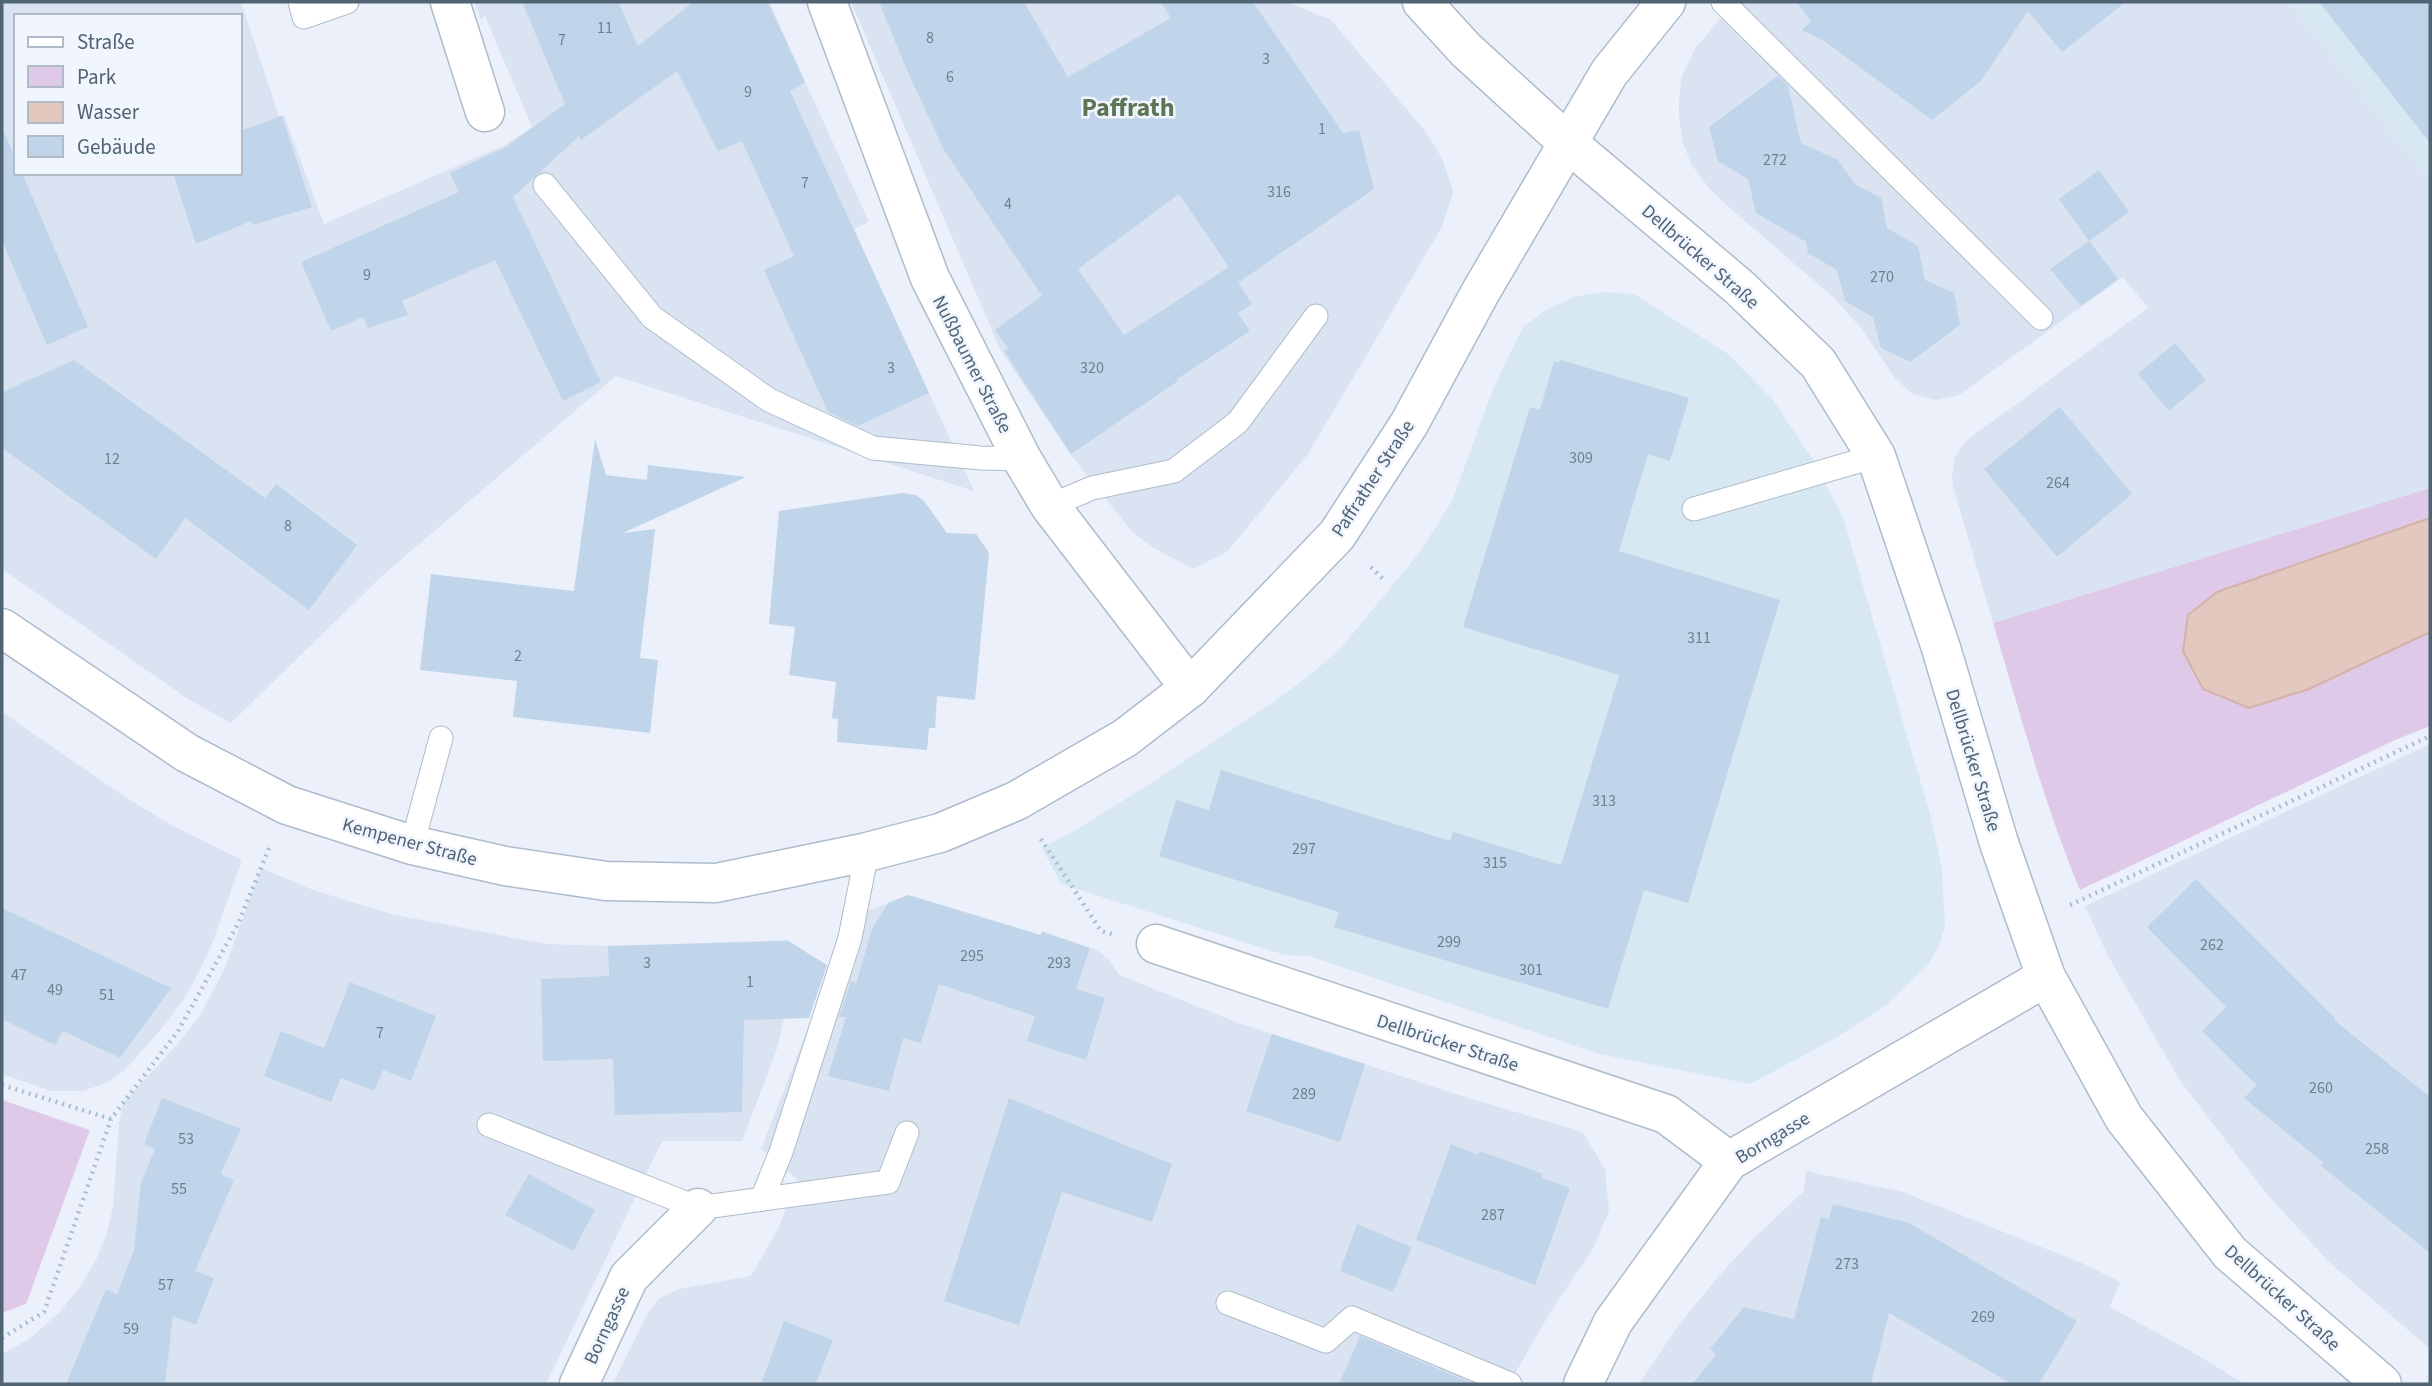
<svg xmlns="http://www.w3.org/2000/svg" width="2432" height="1386" font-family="'Source Sans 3',sans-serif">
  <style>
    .residential { fill: #dae3f2; fill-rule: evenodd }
    .commercial { fill: #d7e8f2 }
    .green { fill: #decae8 }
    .water { fill: #e3c8c0; stroke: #d4b2a7; stroke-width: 2 }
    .building { fill: #c0d5e9 }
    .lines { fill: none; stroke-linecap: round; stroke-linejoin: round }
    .service-casing { stroke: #aebcca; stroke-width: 25 }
    .minor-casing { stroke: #aebcca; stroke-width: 41 }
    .secondary-casing { stroke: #adbccd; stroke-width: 41 }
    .path { stroke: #a7bfd3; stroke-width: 4.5; stroke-dasharray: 2 5; stroke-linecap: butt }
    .service { stroke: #fff; stroke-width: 23 }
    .minor { stroke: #fff; stroke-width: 38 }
    .secondary { stroke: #fff; stroke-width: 38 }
    .labels { text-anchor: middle; stroke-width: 5; stroke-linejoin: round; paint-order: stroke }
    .number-label { font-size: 16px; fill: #6c8091 }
    .street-label { font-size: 19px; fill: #506474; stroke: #f1f5fe }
    .district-label { font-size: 26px; font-weight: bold; fill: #5e7555; stroke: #f1f5fe }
  </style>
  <rect width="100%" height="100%" fill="#ebf0fb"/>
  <g class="residential">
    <path d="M2,2H241L279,116L284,115L324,224L505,145L532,127L485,16L481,20L475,2H769L869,222L854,229L974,491L616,376L384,574L231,723L188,699L2,569ZM16,16H240V173H16Z"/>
    <path d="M851,2H1287L1331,20L1426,132L1443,160L1453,192L1442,227L1308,454L1227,552L1193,569L1154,548L1132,532L1071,455L1001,351Z"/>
    <path d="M1735,2H2289L2430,181V488L1993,623L1953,486L1952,476L1955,457L1967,440L2148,308L2123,277L1959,395L1936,400L1912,394L1895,378L1861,328L1834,298L1731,209L1709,188L1691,164L1683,142L1679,119V97L1682,76L1696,47Z"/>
    <path d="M2,712L122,795L171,825L242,860L210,949L190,989L168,1021L124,1071L106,1083L83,1091H51L2,1074Z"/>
    <path d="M2430,744V1349L2329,1262L2264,1191L2179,1079L2107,954L2085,906Z"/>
    <path d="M261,868L313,890L391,914L546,944L610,946L788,940L805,951L784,1018L777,1049L742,1141H662L546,1384H2V1354L29,1339L60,1312L81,1285L96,1260L106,1236L113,1207L119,1123L123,1103L175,1047L199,1017L224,970Z"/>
    <path d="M909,895L1041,935L1042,931L1097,950L1109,960L1119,975L1236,1022L1468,1098L1577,1130L1584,1134L1605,1169L1609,1211L1594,1247L1551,1311L1509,1384H613L646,1316L659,1299L679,1289L751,1276L779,1227L797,1179L761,1149L851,917Z"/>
    <path d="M1806,1171L1903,1192L2082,1263L2120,1282L2110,1307L2187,1349L2245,1384H1639L1680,1323L1718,1277L1753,1239L1804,1191Z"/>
  </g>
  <g class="commercial">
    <path d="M2289,2H2430V181Z"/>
    <path d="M1604,292L1634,294L1728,354L1773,400L1810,455L1843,517L1930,814L1942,868L1945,928L1938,947L1929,964L1886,1005L1836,1038L1750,1084L1599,1054L1309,956L1285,955L1061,884L1042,848L1074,831L1145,787L1272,703L1310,675L1341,648L1419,553L1452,501L1493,389L1523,327L1546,310L1574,297Z"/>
  </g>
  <g class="green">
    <path d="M2430,488V518L2217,592L2309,689L2430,632V726L2395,740L2080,890C2044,804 2020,713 1993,623Z"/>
    <path d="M2,1100L90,1130L26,1304L2,1313Z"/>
  </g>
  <path class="water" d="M2430,518V632L2309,689L2249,708L2203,689L2183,651L2188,615L2217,592Z"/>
  <g class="building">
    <path d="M522,2H618L638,46L693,2H768L805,82L790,91L929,393L858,426L828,412L764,270L794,256L742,141L718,151L677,71L581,140L579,136L513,197L601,382L563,401L495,260L402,301L408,315L368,328L363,317L331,331L301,262L459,192L450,173L506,147L565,104Z"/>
    <path d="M879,2H1024L1068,77L1171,18L1161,2H1253L1343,133L1359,130L1374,189L1239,282L1179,194L1078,269L1124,335L1229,267L1252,304L1238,313L1250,331L1177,379L1178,381L1071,454L1004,351L1008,348L995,330L1042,296L944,150L906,68Z"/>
    <path d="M1796,2H2126L2062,52L2028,11L1981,81L1932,120L1824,41L1802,30L1811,21Z"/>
    <path d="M2319,2H2430V143L2353,45Z"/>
    <path d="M1778,76L1788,86L1801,143L1838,160L1856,185L1881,198L1887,228L1918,246L1925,280L1954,293L1960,325L1910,362L1881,348L1873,317L1845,301L1837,270L1808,253L1806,242L1756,213L1748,179L1718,161L1709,127Z"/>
    <path d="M282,116L312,207L253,225L251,221L196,244L173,173H240V131Z"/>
    <path d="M2,127L16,160V173H22L88,327L47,345L2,241Z"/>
    <path d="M2099,170L2129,212L2089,241L2059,199Z"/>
    <path d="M2089,241L2118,279L2081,306L2050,269Z"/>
    <path d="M2175,343L2206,380L2169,411L2138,374Z"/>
    <path d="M74,360L265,498L276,484L357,545L309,610L185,518L156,559L2,448V392Z"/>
    <path d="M1561,360L1689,398L1670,461L1648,454L1619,551L1780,600L1688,903L1644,890L1608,1009L1334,927L1339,912L1159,856L1176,800L1209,810L1221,770L1450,841L1453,832L1561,865L1619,675L1463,627L1530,407L1540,410L1554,361L1559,363Z"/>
    <path d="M2060,407L2132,494L2057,557L1984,469Z"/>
    <path d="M595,439L606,475L647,480L648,465L746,477L623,533L655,529L640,658L658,660L650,733L513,717L517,681L420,670L431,574L574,591Z"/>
    <path d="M902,493L916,495L924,501L947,533L976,534L989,553L975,700L937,696L935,728H929L927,750L837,742L838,719L832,718L836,682L789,675L795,627L769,624L779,511Z"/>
    <path d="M2196,879L2335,1018L2334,1020L2430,1097V1253L2321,1166L2324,1163L2244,1098L2257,1085L2202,1031L2226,1007L2147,927Z"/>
    <path d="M908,895L1040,935L1042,932L1090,948L1076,989L1105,998L1086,1060L1027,1041L1035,1016L939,984L921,1043L903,1038L889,1091L828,1076L846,1017H839L851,981L856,984L872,929L888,903Z"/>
    <path d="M2,908L171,988L120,1058L63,1031L55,1045L2,1019Z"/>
    <path d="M788,941L827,965L809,1018L744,1020L742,1112L615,1115L613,1059L543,1061L541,979L609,976L608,946Z"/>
    <path d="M350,982L436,1016L411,1081L383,1070L374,1091L341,1078L331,1102L264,1076L281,1031L324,1048Z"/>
    <path d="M1272,1034L1365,1064L1340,1142L1246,1111Z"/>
    <path d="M162,1098L241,1129L221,1173L222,1175L234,1180L195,1271L214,1278L196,1325L173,1316L165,1384H66L106,1289L117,1294L134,1250L141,1183L155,1149L144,1144Z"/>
    <path d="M1009,1098L1172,1164L1152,1222L1062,1192L1019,1325L944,1301Z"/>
    <path d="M1451,1144L1478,1155L1480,1151L1543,1174L1542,1178L1570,1188L1535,1285L1416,1240Z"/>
    <path d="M529,1174L595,1210L573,1251L505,1215Z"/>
    <path d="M1833,1204L1909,1223L2077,1321L2039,1384H2012L1889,1313L1871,1384H1692L1716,1355L1710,1349L1744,1307L1794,1319L1821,1217L1829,1219Z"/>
    <path d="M1357,1224L1412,1247L1393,1292L1340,1271Z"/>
    <path d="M784,1321L833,1340L816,1384H761Z"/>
    <path d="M1360,1336L1474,1384H1339Z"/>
  </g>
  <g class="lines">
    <defs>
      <g id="service">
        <path d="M300,2L304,17L347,2"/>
        <path d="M1723,2L2041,318"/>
        <path d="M545,185L652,317L769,400L873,448L981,458L1022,459"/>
        <path d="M1050,506L1092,488L1174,471L1238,422L1316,316"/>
        <path d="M1694,509L1876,456"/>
        <path d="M412,845L441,738"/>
        <path d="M489,1125L698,1208L888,1182L907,1133"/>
        <path d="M762,1199L781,1152L850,938L867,852"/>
        <path d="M1228,1303L1326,1341L1352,1318L1510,1384"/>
      </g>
      <g id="minor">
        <path d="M450,2L485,112"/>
        <path d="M827,2L930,278L1022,459L1050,506L1190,688"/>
        <path d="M1422,2L1466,50L1568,143"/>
        <path d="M1156,944L1666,1114L1729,1161"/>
        <path d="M579,1384L629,1277L698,1208"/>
        <path d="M1583,1384L1613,1322L1729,1161L2046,977"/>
      </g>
      <g id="secondary">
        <path d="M1568,143L1739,287L1818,363L1876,456L1941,648L1999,843L2046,977L2124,1118L2230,1253L2382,1384"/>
        <path d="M2,628L187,753L287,805L412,845L505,866L606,881L716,883L867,852L940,833L1016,801L1125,738L1190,688L1337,535L1409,424L1480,293L1609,73L1666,2"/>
      </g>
    </defs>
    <use href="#service" class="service-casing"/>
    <use href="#minor" class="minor-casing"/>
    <use href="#secondary" class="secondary-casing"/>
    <g class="path">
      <path d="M1371,567L1385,581"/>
      <path d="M1041,839L1101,931L1112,934"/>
      <path d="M2070,905L2430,736"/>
      <path d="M2,1085L111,1119"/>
      <path d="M2,1338L44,1312L111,1119L178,1031L238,924L269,848"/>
    </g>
    <use href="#service" class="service"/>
    <use href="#minor" class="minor"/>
    <use href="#secondary" class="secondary"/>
  </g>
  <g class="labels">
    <g class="number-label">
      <text x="605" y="33">11</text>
      <text x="930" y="43">8</text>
      <text x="562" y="45">7</text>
      <text x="1266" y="64">3</text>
      <text x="950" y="82">6</text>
      <text x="748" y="97">9</text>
      <text x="1322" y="134">1</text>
      <text x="1775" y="165">272</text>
      <text x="805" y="188">7</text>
      <text x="1279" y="197">316</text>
      <text x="1008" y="209">4</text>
      <text x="367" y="280">9</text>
      <text x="1882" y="282">270</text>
      <text x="891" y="373">3</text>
      <text x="1092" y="373">320</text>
      <text x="1581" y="463">309</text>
      <text x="112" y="464">12</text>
      <text x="2058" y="488">264</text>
      <text x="288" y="531">8</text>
      <text x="1699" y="643">311</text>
      <text x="518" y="661">2</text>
      <text x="1604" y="806">313</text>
      <text x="1304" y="854">297</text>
      <text x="1495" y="868">315</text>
      <text x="1449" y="947">299</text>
      <text x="2212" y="950">262</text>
      <text x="972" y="961">295</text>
      <text x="647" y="968">3</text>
      <text x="1059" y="968">293</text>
      <text x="1531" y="975">301</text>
      <text x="19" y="980">47</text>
      <text x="750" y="987">1</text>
      <text x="55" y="995">49</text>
      <text x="107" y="1000">51</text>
      <text x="380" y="1038">7</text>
      <text x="2321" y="1093">260</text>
      <text x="1304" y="1099">289</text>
      <text x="186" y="1144">53</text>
      <text x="2377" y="1154">258</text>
      <text x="179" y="1194">55</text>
      <text x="1493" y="1220">287</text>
      <text x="1847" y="1269">273</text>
      <text x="166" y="1290">57</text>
      <text x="1983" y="1322">269</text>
      <text x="131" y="1334">59</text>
    </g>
    <g class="street-label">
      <text transform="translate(1701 256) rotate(41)" y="7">Dellbrücker Straße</text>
      <text transform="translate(973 364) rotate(63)" y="7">Nußbaumer Straße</text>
      <text transform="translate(1372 478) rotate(-57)" y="7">Paffrather Straße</text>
      <text transform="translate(1974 760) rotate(73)" y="7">Dellbrücker Straße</text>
      <text transform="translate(410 841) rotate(15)" y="7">Kempener Straße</text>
      <text transform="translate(1448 1042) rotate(18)" y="7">Dellbrücker Straße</text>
      <text transform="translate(1772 1137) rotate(-31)" y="7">Borngasse</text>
      <text transform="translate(2283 1297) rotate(42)" y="7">Dellbrücker Straße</text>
      <text transform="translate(606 1325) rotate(-65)" y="7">Borngasse</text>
    </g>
    <g class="district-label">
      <text x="1128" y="116">Paffrath</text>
    </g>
  </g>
  <rect width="2432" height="1386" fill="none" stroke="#506474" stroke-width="7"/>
  <rect x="14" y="14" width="228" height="161" fill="#f1f5fe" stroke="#b1bbc7" stroke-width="2"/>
  <rect x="28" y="37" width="35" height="10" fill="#ffffff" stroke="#b1bbc7" stroke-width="2"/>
  <text x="77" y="49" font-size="21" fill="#506474">Straße</text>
  <rect x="28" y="66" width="35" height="21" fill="#decae8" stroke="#b1bbc7" stroke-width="2"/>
  <text x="77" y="84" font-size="21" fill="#506474">Park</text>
  <rect x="28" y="102" width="35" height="21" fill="#e3c8c0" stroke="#b1bbc7" stroke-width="2"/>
  <text x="77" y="119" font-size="21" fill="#506474">Wasser</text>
  <rect x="28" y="136" width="35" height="21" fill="#c0d5e9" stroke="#b1bbc7" stroke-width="2"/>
  <text x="77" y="154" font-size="21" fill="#506474">Gebäude</text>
</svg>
